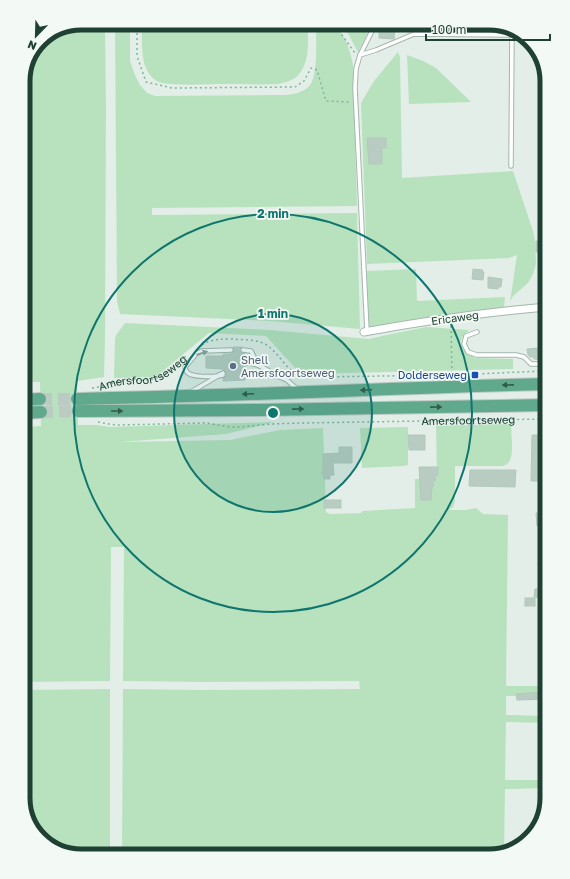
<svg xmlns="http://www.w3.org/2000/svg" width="570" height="879" font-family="'Golos Text',sans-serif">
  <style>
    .green { fill: #b8e2be }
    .building { fill: #b9ccc2; stroke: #b3c8bd }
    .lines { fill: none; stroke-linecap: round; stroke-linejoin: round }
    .primary-tunnel { stroke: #bbcbc3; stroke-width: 12; stroke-dasharray: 12 6; stroke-linecap: butt }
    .service-casing { stroke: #a4b7ae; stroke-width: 5.5 }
    .minor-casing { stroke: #a4b7ae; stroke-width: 9 }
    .primary-casing { stroke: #c0cac6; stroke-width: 14 }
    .path { stroke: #7eb59d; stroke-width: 1.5; stroke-dasharray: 2 3; stroke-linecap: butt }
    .service { stroke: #fff; stroke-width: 3.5 }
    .minor { stroke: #fff; stroke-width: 7 }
    .primary { stroke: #61a98d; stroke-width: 12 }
    .oneway { fill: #8fa09a }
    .oneway2 { fill: #305b4a }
    .ring { fill: none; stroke: #0f766e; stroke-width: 2 }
    .service-dot { fill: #5c6f8a; stroke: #f3faf5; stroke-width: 1.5 }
    .transit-dot { fill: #1a4fb4; stroke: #f3faf5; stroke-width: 1.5 }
    .labels { text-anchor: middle; stroke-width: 3.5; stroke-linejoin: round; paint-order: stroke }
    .street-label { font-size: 11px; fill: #1f4134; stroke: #f3faf5 }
    .service-label { font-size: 11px; fill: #4e5e75; stroke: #f3faf5; text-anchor: start }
    .transit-label { font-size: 11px; fill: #164399; stroke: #f3faf5; text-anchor: end }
    .rim { fill: none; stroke: #1f4134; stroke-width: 5 }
    .centre { fill: #0f766e; stroke: #f3faf5; stroke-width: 2 }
    .ring-label { font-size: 12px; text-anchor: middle; font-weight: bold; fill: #0f766e; stroke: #f3faf5; stroke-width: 3.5; stroke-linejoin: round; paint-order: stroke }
  </style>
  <rect width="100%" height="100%" fill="#e2eee7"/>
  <g class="green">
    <path d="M81,23H105L106,110L105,339L104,377L77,381L78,425H96L110,427L275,422L226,434L120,442L230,440L280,430L323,428L326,512L330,514L361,513L363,511L415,508V479L436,478L437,476L436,426L511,424C511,434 514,451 510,460C509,463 506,465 503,466H455V501L453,507L449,510H466L476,508L483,514L508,515L506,686H547V696H506V715L547,716V723L506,722L505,780H547V788L505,789L504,852L489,856H122L123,689L200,690L360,689L359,681L201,682L123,681L124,547H111L110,681L23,682V427L41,426L40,382H23V77L40,40Z"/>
    <path d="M115,23H130V61L135,75L140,85L147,93L155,96L278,95C283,95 289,95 293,94C299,93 306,90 310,85C318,75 316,41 316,27C321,27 328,26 333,27C345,30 351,54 353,65L357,206L152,208V215L357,213L360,329L270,321L120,314L117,301Z"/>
    <path d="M337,23H373L358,52C351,41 349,29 337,23Z"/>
    <path d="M233,27H308C308,44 310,66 295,78C291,81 283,83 278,84C262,85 242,84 226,84C206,84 182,86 162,83C159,82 156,81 154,79C140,68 142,44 142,28Z"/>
    <path d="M398,52L400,57L402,178L513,171L533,231L535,241L536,264L533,274L528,283L513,296L510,302L517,255L509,258L367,264L361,103L374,81Z"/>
    <path d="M407,55L423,61L436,68L471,102L409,104Z"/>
    <path d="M416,269L417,301L505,297L504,307L425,318L369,328L368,326L367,271Z"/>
    <path d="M125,323L269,330L369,339L382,336L426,327L469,330L462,337L460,344L466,353L476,358L513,359V369L305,374L298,371L266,336L209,333L158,375L150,377L114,378L115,339L116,335Z"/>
    <path d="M408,427V465L404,466L362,468L360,428Z"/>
    <path d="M110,689V856H77L49,846L29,824L23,798V690Z"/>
  </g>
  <g class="building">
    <path d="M380,25H393V28H395L394,39L379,38V28H380Z"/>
    <path d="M367,138H386V148H382V164H369Z"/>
    <path d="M540,237H547V252H536V241H540Z"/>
    <path d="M473,269L483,270L482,272H484L483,280L472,279Z"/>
    <path d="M488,277L502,279L501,287H499L498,289L488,288Z"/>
    <path d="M539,342H547V360L534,359V357H530L528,355L527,349L539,348Z"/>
    <path d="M233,347H242L240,349V352L245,354V360L242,361V363L243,366H245V372L242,373V375L243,378H245V380L223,381V378L226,376V373L225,371L223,370V369L206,368V356H223V354H231L234,351Z"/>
    <path d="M408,435H425V450H409Z"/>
    <path d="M532,435H547V481H531Z"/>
    <path d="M339,447H352V463H333L334,475H330V479H324L323,474L321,473L323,471V454L339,453Z"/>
    <path d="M419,467H438V476H435L436,480L433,481V487H432L431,500H421Z"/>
    <path d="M470,470H516L515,487L469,486Z"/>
    <rect x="324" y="500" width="17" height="8"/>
    <path d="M547,512V526H537L536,513Z"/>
    <path d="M538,561H547V573H539Z"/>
    <path d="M538,588L547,589V598L534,597L535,589H538Z"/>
    <rect x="525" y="598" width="10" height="8"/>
    <path d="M547,692V699L517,700L516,694Z"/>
  </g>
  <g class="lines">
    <g class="primary-tunnel">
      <path d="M40,399H77"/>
      <path d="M41,412L78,411"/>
    </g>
    <defs>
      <g id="service">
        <path d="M360,55L376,50L414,34L523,35"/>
        <path d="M511,166L512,30"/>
        <path d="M367,331L355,88L356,69L360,55L376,23"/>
        <path d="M477,332L466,336L464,344L468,352L477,355H516L524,357L531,364H547"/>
        <path d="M243,350L251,351L254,357L249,362"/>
        <path d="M245,363C256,362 267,369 276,376"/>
        <path d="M223,373C221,374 219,375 217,376C212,377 192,377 188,373C185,371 186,370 185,367L196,354L202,351L231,350"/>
        <path d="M245,375C258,375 275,373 287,380C290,383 294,386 297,389"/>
        <path d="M189,393L218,376L223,375"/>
      </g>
      <path id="minor" d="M364,332C424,321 485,312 547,307"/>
      <g id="primary">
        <path d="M77,399C234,396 390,388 547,384"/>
        <path d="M23,400L40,399"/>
        <path d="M78,411L259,410L547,405"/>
        <path d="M23,413L41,412"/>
      </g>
    </defs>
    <use href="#service" class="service-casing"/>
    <use href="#minor" class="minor-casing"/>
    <use href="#primary" class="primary-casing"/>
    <g class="path">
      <path d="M137,23V56L146,82L172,88L295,87L304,81L311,68L317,70L326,101L349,102"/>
      <path d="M332,23L339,31L355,53"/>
      <path d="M451,326L452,375"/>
      <path d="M202,345C211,339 221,339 232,339C242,340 253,339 263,343C278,350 286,371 300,376C305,378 311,377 316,377L452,375L543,371"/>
      <path id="s1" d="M92,388C102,387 112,382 122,381C133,379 145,382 156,378C167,374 177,364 186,356"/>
      <path id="s2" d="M98,422L109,424L118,425L206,423L230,427H240L271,424L301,423L547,419"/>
    </g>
    <use href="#service" class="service"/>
    <use href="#minor" class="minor"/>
    <use href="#primary" class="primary"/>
  </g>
  <defs><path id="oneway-solid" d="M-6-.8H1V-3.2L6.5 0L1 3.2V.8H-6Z"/></defs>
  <use class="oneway" href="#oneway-solid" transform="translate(202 353) rotate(-17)"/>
  <g class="oneway2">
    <use href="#oneway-solid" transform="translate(508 385) rotate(179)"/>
    <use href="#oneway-solid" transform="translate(366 390) rotate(178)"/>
    <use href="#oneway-solid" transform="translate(248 394) rotate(178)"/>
    <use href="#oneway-solid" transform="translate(436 407) rotate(-1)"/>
    <use href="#oneway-solid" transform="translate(298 409) rotate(-1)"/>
    <use href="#oneway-solid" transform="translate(117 411)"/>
  </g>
  <circle cx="273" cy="413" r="99" fill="#0f766e" fill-opacity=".12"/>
  <g class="ring">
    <circle cx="273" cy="413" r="99"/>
    <circle cx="273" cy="413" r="199"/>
  </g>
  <circle class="service-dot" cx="233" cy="366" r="4"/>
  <rect class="transit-dot" x="471" y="371" width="8" height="8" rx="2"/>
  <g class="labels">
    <g class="street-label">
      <text transform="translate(455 318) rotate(-8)" y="4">Ericaweg</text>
      <text dy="4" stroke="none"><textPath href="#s1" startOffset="54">Amersfoortseweg</textPath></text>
      <text dy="4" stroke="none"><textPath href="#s2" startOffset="371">Amersfoortseweg</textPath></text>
    </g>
    <g class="service-label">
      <text x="241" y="364">Shell<tspan x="241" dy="13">Amersfoortseweg</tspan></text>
    </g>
    <g class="transit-label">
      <text x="467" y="379">Dolderseweg</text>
    </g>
  </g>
  <path d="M0 0H570V879H0ZM81 30H489A51 51 0 0 1 540 81V798A51 51 0 0 1 489 849H81A51 51 0 0 1 30 798V81A51 51 0 0 1 81 30Z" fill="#f3faf5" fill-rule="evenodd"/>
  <path class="rim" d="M81 30H489A51 51 0 0 1 540 81V798A51 51 0 0 1 489 849H81A51 51 0 0 1 30 798V81A51 51 0 0 1 81 30Z"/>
  <circle cx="273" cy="413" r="6" class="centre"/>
  <g class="ring-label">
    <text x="273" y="218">2 min</text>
    <text x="273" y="318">1 min</text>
  </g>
  <g transform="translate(36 36) rotate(203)" stroke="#f3faf5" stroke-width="3" paint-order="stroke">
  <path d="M0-3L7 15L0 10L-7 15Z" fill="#1f4134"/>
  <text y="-6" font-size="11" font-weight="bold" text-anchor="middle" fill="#1f4134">N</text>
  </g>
  <path d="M426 34v6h124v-6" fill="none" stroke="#1f4134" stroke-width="2"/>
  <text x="432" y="34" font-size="12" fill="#1f4134" stroke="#f3faf5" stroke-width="3" paint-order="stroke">100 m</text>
</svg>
